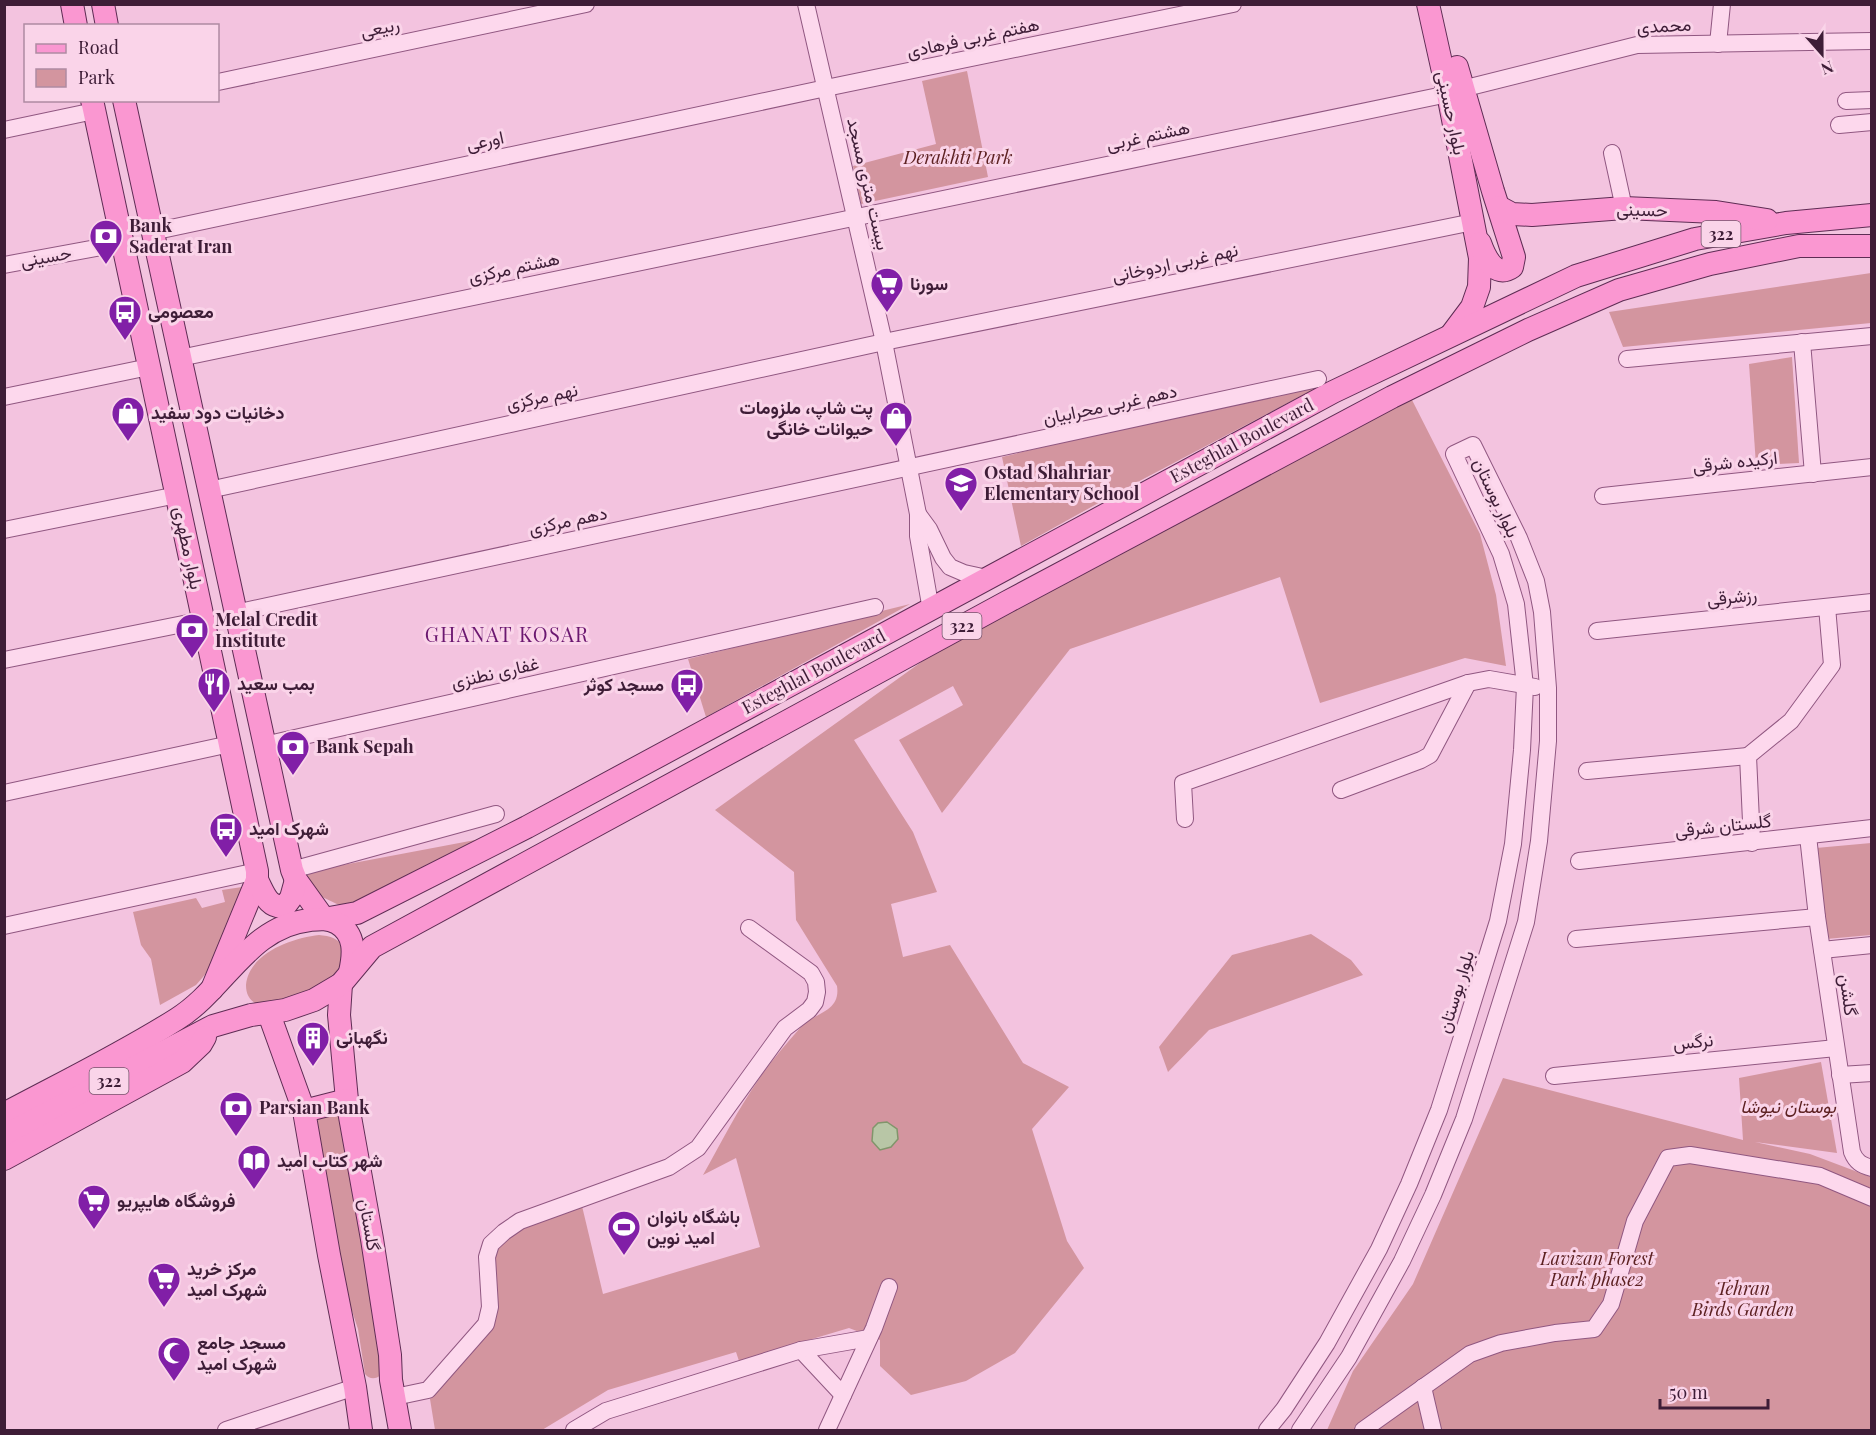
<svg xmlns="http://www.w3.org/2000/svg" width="1876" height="1435" font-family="'Playfair Display',Vazirmatn,serif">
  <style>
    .green { fill: #d3959f }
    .water { fill: #b8c6a6; stroke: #81956b; stroke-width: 1.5 }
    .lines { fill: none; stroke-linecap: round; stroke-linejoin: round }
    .minor-casing { stroke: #905781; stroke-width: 18 }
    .major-casing { stroke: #5e2c54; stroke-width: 24 }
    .minor { stroke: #fdd8ed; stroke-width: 16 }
    .major { stroke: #fa97d1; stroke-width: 22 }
    .labels { text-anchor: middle; stroke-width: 6; stroke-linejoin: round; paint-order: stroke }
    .shield { fill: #fad4e9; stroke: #76546c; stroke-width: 1.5 }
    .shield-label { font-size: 16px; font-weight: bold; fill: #3e1d37 }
    .street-label { font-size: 18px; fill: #3e1d37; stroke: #fad4e9 }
    .park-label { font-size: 18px; font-style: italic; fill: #5d2122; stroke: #fad4e9 }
    .poi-label { font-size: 18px; font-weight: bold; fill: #3e1d37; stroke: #fad4e9; text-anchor: start }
    .neighbourhood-label { font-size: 20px; letter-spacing: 1.5px; fill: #6b1770; stroke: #fad4e9 }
  </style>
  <rect width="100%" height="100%" fill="#f3c3df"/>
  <g class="green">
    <path d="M967,71L988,177L861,204L853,166L936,144L922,81Z"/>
    <path d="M1871,273V323L1623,347L1609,312Z"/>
    <path d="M1792,357L1799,463L1756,465L1749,364Z"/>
    <path d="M1318,387L1111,496L1021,546L1002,457L1097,434Z"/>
    <path d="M1411,398L1480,534L1496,595L1506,666L1465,658L1320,703L1280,577L1070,649L942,813L899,740L963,705L953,686L854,740L913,832L937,892L891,904L903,957L950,945L1023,1063L1069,1087L1032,1129L1067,1241L1084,1268L1015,1353L966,1381L911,1395L880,1366V1340L849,1328L739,1361L736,1352L608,1390L542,1430H435L430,1399L447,1377L487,1336L496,1315L494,1252L516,1229L582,1206L603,1294L760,1247L736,1158L703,1175C721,1143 738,1109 759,1079C771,1061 786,1044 800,1028C814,1012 841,1013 837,986L796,920L794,872L715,810L931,655Z"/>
    <path d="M910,604L706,717L688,659Z"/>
    <path d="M491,837L356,908L339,905L316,894L307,876L311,871Z"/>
    <path d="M1871,843V935L1826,939L1816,848Z"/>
    <path d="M242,887V896L212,965L203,977L196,985L160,1005L151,959L141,945L133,912L196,898L202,908L225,902L222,890Z"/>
    <path d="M1311,934L1351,960L1363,975L1209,1030L1168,1072L1159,1047L1232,955Z"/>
    <path d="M319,935C329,936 342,938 342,951C343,971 330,980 314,990C310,992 306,996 302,997C288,1002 270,1002 256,1004C249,999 246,994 246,985C249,953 292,938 319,935Z"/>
    <path d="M1821,1062L1837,1153L1755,1142L1810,1154L1871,1177V1430H1327L1353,1371L1413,1284L1503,1078L1743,1140L1739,1078Z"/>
    <path d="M335,1113L339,1115L360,1224L381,1375C376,1379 370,1380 365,1374L358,1329L345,1290L316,1123L320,1117Z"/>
  </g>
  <path class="water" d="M887,1122L897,1129L898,1139L891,1147L880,1150L872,1141L873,1128L878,1123Z"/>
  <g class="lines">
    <defs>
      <g id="minor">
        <path d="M806,4L884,342L918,514V536L931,610"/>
        <path d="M1718,44L1722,4"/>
        <path d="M218,82L586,4"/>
        <path d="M1462,89L1637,45L1872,41"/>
        <path d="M1846,101L1872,100"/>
        <path d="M1839,125L1872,122"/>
        <path d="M4,130L94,111"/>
        <path d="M1612,153L1624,208"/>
        <path d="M152,232L826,88L1233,4"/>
        <path d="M4,265L123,243"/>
        <path d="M1802,342L1813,474"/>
        <path d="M180,358L1448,94"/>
        <path d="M1627,359L1872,336"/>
        <path d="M4,397L149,367"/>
        <path d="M209,490L884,342L1473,222"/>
        <path d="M1603,496L1872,467"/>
        <path d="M918,514L929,529L943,558L950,567L964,573L987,578"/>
        <path d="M4,530L177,495"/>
        <path d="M235,613L1318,379"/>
        <path d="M1597,631L1872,602"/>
        <path d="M4,660L203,620"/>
        <path d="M264,745L875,607"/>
        <path d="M1587,771L1748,756"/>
        <path d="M1341,790L1421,760L1430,755L1468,683"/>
        <path d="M4,793L230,744"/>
        <path d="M1185,819L1183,783L1468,683L1489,679L1535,687"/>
        <path d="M1808,836L1817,917L1852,1152C1856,1162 1861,1165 1872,1168"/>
        <path d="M1752,843L1748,756L1791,721L1832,665L1827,607"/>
        <path d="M1579,861L1872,828"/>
        <path d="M292,870L496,814"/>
        <path d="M4,926L257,871"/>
        <path d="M1576,939L1817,917"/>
        <path d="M1822,950L1872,945"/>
        <path d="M1840,1075L1872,1073"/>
        <path d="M1554,1076L1836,1048"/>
        <path d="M1423,1387L1433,1430"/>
        <path d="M843,1395L801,1350L869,1338"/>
        <path d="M395,1397L428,1390L486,1324L490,1307L487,1257L491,1244L504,1232L520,1221L669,1167L698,1148L785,1028L809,1010L815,1002L817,992L816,982L811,973L749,928"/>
        <path d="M226,1430L355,1387"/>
        <path d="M574,1430L606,1411L801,1350"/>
        <path d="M827,1430L874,1328L889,1287"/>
        <path d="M1267,1430L1284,1409L1327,1343L1379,1249L1409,1184L1439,1110L1462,1037L1498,921L1513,844L1522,750L1525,686L1516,604L1501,554L1454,454L1473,445L1519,538L1536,581L1542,612L1548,688V741L1539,841L1526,922L1464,1119L1433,1195L1402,1261L1349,1357L1300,1430"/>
        <path d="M1363,1430L1470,1354L1501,1343L1555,1333L1594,1329L1611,1304L1635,1221L1668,1158L1690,1155L1820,1176L1872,1198"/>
      </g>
      <g id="major">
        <path d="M72,4L76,26"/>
        <path d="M103,4L107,26"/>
        <path d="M1428,4L1448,94L1480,258L1479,287L1472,307L1451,335"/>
        <path d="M1457,67L1493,191L1514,257L1512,267C1495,279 1485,257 1480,243"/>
        <path d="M92,100L257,871V880L212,989"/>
        <path d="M124,100L292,870L296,880L324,919L357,913L527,827L1333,392L1576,276L1695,239L1786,223L1872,215"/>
        <path d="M1499,207L1512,214L1532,215L1624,208L1716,212L1767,220"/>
        <path d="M257,880C264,893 268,909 285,906L291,898L296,880"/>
        <path d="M341,984L339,1015L347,1100L372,1239L390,1355L391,1380L400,1430"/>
        <path d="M269,1014L304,1111L329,1255L355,1387L361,1430"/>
        <path d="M304,1111L347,1100"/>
        <path d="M4,1114C62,1083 122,1054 177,1019C225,989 249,926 310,920C320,919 328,918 337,923C356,934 354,954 350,972"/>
        <path d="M4,1136L213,1026L251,1015L285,1010L314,1000L341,984L372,947L1007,602L1392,397L1528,330L1619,290L1710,264L1799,246H1872"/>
        <path d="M4,1159L182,1062L201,1044L205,1037"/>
      </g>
    </defs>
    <use href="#minor" class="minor-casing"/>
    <use href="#major" class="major-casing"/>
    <use href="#minor" class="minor"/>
    <use href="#major" class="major"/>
  </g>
  <defs>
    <symbol id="bank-pin" viewBox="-11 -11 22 30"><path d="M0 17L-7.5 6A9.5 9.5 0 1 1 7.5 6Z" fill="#811fa7" stroke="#fad4e9"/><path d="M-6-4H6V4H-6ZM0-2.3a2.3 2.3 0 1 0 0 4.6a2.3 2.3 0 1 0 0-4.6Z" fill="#fff"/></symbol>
    <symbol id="supermarket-pin" viewBox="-11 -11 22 30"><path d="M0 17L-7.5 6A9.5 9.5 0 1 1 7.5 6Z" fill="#811fa7" stroke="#fad4e9"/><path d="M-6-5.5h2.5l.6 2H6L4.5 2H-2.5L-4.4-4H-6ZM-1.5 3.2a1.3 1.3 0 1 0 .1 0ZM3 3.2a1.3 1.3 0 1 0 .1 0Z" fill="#fff"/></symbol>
    <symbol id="bus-pin" viewBox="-11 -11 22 30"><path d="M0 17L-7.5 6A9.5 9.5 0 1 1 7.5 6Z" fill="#811fa7" stroke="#fad4e9"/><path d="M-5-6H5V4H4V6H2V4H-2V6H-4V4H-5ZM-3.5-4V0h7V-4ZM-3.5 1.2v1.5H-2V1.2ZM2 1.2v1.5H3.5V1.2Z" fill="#fff"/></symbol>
    <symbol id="shop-pin" viewBox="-11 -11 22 30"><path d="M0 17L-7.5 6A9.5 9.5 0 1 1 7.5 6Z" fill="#811fa7" stroke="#fad4e9"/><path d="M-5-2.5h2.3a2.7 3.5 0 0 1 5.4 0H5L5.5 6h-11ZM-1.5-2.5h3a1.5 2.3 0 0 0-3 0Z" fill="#fff"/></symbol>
    <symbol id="school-pin" viewBox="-11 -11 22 30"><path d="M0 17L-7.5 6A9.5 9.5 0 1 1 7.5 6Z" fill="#811fa7" stroke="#fad4e9"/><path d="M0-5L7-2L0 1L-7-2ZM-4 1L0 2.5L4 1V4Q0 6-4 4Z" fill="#fff"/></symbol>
    <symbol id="restaurant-pin" viewBox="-11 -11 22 30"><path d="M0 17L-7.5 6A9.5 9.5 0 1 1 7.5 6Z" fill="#811fa7" stroke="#fad4e9"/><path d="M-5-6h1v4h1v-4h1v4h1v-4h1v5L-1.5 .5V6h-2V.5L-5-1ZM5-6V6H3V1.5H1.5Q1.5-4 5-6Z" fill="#fff"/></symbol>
    <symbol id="building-pin" viewBox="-11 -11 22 30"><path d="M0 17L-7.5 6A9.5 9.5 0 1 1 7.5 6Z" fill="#811fa7" stroke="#fad4e9"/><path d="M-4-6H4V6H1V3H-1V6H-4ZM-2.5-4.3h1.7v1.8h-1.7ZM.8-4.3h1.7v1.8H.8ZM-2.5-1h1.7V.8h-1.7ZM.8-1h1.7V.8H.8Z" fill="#fff"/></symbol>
    <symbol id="library-pin" viewBox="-11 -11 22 30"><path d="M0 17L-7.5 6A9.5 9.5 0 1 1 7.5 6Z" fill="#811fa7" stroke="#fad4e9"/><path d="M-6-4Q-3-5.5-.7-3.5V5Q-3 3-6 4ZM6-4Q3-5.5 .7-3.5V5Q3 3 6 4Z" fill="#fff"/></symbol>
    <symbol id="stadium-pin" viewBox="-11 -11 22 30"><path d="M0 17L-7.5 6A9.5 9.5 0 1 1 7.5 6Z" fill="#811fa7" stroke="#fad4e9"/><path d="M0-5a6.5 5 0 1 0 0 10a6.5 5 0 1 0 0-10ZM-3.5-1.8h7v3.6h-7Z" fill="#fff"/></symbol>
    <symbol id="mosque-pin" viewBox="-11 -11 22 30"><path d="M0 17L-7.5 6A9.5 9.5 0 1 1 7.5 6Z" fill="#811fa7" stroke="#fad4e9"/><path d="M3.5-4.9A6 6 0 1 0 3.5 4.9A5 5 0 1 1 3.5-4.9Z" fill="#fff"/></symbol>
  </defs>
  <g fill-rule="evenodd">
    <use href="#bank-pin" x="87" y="217" width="38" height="52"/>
    <use href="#supermarket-pin" x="868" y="265" width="38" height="52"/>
    <use href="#bus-pin" x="106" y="293" width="38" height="52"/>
    <use href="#shop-pin" x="109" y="394" width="38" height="52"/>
    <use href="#shop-pin" x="877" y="399" width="38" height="52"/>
    <use href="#school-pin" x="942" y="464" width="38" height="52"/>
    <use href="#bank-pin" x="173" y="611" width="38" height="52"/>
    <use href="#restaurant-pin" x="195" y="665" width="38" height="52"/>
    <use href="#bus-pin" x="668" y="666" width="38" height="52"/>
    <use href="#bank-pin" x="274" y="728" width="38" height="52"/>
    <use href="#bus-pin" x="207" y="810" width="38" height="52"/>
    <use href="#building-pin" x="294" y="1019" width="38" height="52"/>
    <use href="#bank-pin" x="217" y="1089" width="38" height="52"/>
    <use href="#library-pin" x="235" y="1142" width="38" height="52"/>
    <use href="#supermarket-pin" x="75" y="1182" width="38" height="52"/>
    <use href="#stadium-pin" x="605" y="1208" width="38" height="52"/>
    <use href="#supermarket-pin" x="145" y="1260" width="38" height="52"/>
    <use href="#mosque-pin" x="155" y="1334" width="38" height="52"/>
  </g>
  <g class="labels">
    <g class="shield">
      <rect x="1701.5" y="221" width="39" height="26" rx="4.5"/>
      <rect x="942.5" y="613" width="39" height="26" rx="4.5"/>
      <rect x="89.5" y="1068" width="39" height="26" rx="4.5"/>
    </g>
    <g class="shield-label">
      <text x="1721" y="240">322</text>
      <text x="962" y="632">322</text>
      <text x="109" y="1087">322</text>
    </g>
    <g class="street-label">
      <text transform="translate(1664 26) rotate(-3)" y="6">محمدی</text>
      <text transform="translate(380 28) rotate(-12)" y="6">ربیعی</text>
      <text transform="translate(973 38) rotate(-12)" y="6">هفتم غربی فرهادی</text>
      <text transform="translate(1451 113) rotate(78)" y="6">بلوار حسینی</text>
      <text transform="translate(1148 136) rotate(-12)" y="6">هشتم غربی</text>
      <text transform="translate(485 141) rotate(-12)" y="6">اورعی</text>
      <text transform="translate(868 184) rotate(77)" y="6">بیست متری مسجد</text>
      <text transform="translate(1642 210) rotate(1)" y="6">حسینی</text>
      <text transform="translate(46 257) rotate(-10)" y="6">حسینی</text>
      <text transform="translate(1175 263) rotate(-12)" y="6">نهم غربی اردوخانی</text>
      <text transform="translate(514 268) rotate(-12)" y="6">هشتم مرکزی</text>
      <text transform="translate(542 397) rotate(-12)" y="6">نهم مرکزی</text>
      <text transform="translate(1110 405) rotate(-12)" y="6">دهم غربی محرابیان</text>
      <text transform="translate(1242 441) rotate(-28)" y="6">Esteghlal Boulevard</text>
      <text transform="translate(1735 462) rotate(-6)" y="6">ارکیده شرقی</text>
      <text transform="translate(1496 498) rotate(65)" y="6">بلوار بوستان</text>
      <text transform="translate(568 521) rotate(-12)" y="6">دهم مرکزی</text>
      <text transform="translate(188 548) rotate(78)" y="6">بلوار مطهری</text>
      <text transform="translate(1732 597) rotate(-6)" y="6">رزشرقی</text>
      <text transform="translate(814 672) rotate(-28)" y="6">Esteghlal Boulevard</text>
      <text transform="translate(495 673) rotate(-13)" y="6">غفاری نطنزی</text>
      <text transform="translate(1723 826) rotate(-6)" y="6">گلستان شرقی</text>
      <text transform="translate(1456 992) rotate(-73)" y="6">بلوار بوستان</text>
      <text transform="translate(1848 995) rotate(82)" y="6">گلشن</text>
      <text transform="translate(1693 1042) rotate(-6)" y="6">نرگس</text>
      <text transform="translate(369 1225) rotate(80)" y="6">گلستان</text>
    </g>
    <g class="park-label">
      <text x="958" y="164">Derakhti Park</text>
      <text x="1788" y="1113">بوستان نیوشا</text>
      <text x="1597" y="1265">Lavizan Forest<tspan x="1597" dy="21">Park phase2</tspan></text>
      <text x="1743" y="1295">Tehran<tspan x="1743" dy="21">Birds Garden</tspan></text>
    </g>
    <g class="poi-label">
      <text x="129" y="232">Bank<tspan x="129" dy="21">Saderat Iran</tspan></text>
      <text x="910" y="290">سورنا</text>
      <text x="148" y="318">معصومی</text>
      <text x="873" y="414" text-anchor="end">پت شاپ، ملزومات<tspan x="873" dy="21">حیوانات خانگی</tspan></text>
      <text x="151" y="419">دخانیات دود سفید</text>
      <text x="984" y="479">Ostad Shahriar<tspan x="984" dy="21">Elementary School</tspan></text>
      <text x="215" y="626">Melal Credit<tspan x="215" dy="21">Institute</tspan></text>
      <text x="237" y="690">بمب سعید</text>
      <text x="664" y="691" text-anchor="end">مسجد کوثر</text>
      <text x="316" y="753">Bank Sepah</text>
      <text x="249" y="835">شهرک امید</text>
      <text x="336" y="1044">نگهبانی</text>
      <text x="259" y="1114">Parsian Bank</text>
      <text x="277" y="1167">شهر کتاب امید</text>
      <text x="117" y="1207">فروشگاه هایپریو</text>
      <text x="647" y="1223">باشگاه بانوان<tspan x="647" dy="21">امید نوین</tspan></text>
      <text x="187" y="1275">مرکز خرید<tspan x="187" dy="21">شهرک امید</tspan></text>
      <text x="197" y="1349">مسجد جامع<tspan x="197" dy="21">شهرک امید</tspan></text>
    </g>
    <g class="neighbourhood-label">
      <text x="507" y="642">GHANAT KOSAR</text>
    </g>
  </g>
  <rect width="1876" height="1435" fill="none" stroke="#3e1d37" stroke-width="12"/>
  <rect x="24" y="24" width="195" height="78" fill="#fad4e9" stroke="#af8ba2" stroke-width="1.5"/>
  <rect x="36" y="44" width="30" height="9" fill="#fa97d1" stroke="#af8ba2" stroke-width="1.5"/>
  <text x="78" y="54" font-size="18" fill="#3e1d37">Road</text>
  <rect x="36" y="69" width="30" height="18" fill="#d3959f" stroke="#af8ba2" stroke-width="1.5"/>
  <text x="78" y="84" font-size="18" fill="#3e1d37">Park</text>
  <g transform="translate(1822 54) rotate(159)" stroke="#fad4e9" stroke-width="4.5" paint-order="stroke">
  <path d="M0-4.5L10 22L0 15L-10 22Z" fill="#3e1d37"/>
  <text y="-9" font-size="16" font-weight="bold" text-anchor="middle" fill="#3e1d37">N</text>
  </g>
  <path d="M1660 1399v9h108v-9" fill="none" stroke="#3e1d37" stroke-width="3"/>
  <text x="1669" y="1399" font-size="18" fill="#3e1d37" stroke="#fad4e9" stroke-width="4.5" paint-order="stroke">50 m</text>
</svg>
